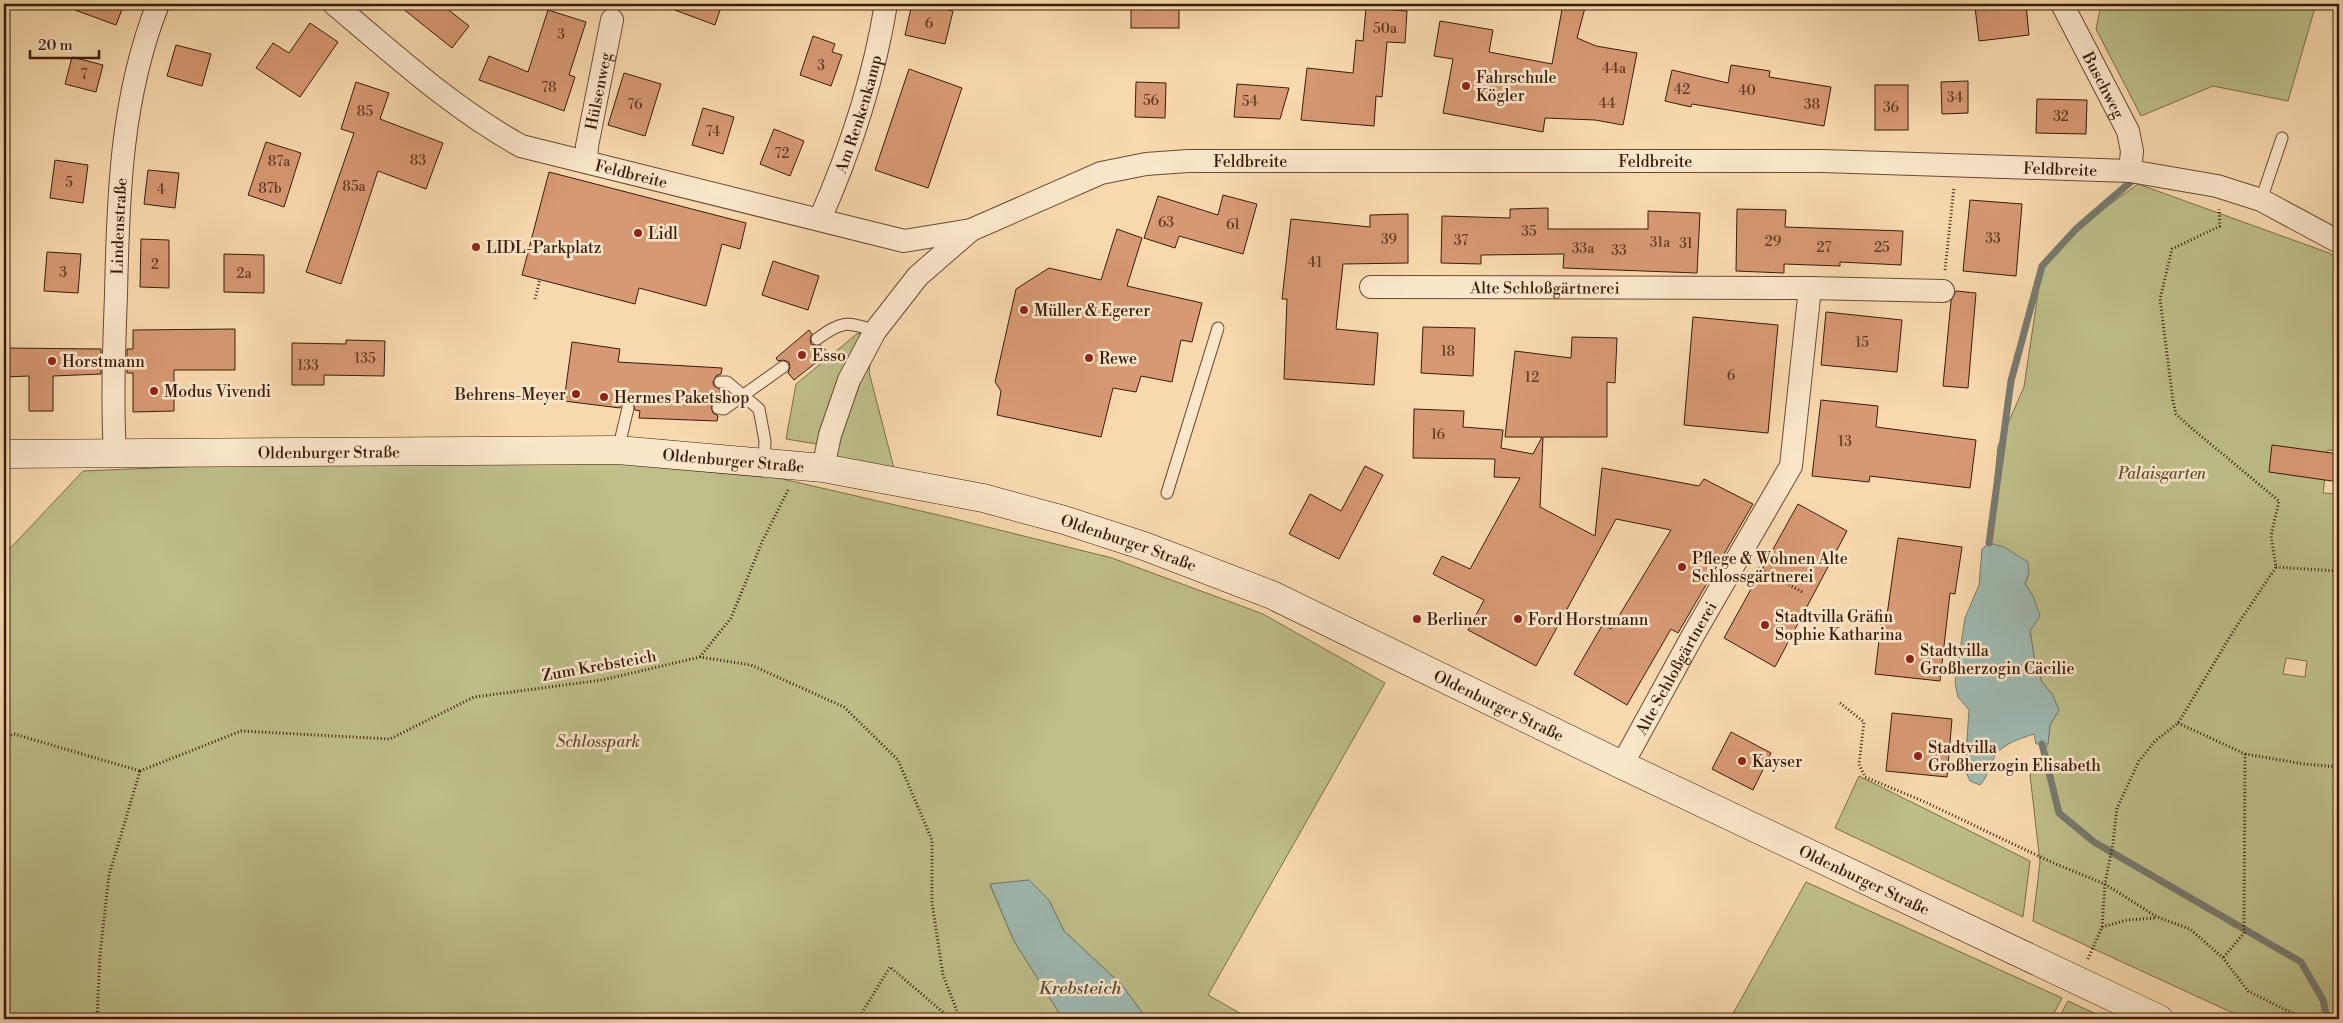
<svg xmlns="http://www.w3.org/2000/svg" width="2343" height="1023" font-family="'Libre Bodoni',serif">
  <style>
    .green { fill: #bebf89; stroke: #7c6e4b; fill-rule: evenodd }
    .water { fill: #9fb9b1; stroke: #767a6f }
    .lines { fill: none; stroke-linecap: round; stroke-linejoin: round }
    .stream { stroke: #767a6f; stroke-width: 7 }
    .building { fill: #d79973; stroke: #391c0d }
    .lane-casing { stroke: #694b35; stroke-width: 13 }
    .street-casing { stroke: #694b35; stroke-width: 24 }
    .secondary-casing { stroke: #391c0d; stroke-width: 29 }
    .path { stroke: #391c0d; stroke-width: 3; stroke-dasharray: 1 2.5; stroke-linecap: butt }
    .lane { stroke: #fae6ca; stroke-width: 11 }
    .street { stroke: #fae6ca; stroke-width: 22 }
    .secondary { stroke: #fae6ca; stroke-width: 28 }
    .poi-dot { fill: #8f2418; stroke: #fae6ca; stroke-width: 2 }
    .labels { text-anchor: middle; stroke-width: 5; stroke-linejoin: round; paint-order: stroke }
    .number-label { font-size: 14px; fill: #603b26 }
    .poi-label { font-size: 16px; fill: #391c0d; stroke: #fae6ca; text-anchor: start }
    .street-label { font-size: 16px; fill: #391c0d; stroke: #fae6ca }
    .park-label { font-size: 16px; font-style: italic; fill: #614d32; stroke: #fae6ca }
    .water-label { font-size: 18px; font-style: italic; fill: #584b3e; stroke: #fae6ca }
  </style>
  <rect width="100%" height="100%" fill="#f8d9ad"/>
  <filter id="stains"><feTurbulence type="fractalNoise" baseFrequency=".004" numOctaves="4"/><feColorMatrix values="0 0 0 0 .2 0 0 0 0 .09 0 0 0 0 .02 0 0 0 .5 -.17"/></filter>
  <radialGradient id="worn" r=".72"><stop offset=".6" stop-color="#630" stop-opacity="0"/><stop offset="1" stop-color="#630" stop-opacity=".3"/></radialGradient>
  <g class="green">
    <path d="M2101,4H2316L2288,101L2213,86L2141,116L2096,29Z"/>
    <path d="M2138,184L2329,253L2339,259V451L2328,450L2323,493L2339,494V1019H2246L2033,921L2040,862L2030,775L2048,744L2050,725L2059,710L2052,694L2042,682L2035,662L2030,631L2033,596L2025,584L2029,573L1989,543L1998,446L2024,387L2042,266L2076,229ZM2286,658L2307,661L2305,677L2283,674Z"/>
    <path d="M875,331L869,372L897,480L823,468Z"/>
    <path d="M858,333L867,335L823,445L786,439L796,384Z"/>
    <path d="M617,461L761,474L947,517L1112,558L1263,614L1385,683L1208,995L1250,1019H1147L1122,985L1064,931L1049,900L1029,880L990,885L1014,941L1063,1019H4V555L83,471L274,463Z"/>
    <path d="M1859,776L2030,861L2023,917L1835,828Z"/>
    <path d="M1806,882L2062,998L2051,1019H1730Z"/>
    <path d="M2068,1001L2107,1019H2058Z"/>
  </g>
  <g class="water">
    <path d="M1989,543L2004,547L2028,562L2029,573L2025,584L2033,596L2040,616L2030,631L2035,662L2042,682L2052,694L2059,710L2050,725L2048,744H2036L2034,734C2016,740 1998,745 1991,764C1987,772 1987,778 1980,785L1970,781L1965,770L1969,710L1958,697L1955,683L1965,618L1979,585L1982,549Z"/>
    <path d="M1029,880L1049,900L1064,931L1122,985L1147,1019H1063L1014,941L990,884Z"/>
  </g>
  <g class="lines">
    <g class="stream">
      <path d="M1989,543L2011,381L2042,266L2076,229L2134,179"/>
      <path d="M2042,744L2059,813L2094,842L2301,962L2323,1000L2327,1019"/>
    </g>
  </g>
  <g class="building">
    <path d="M65,4H124L116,25L64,6Z"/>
    <path d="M397,4H441L469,26L452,48Z"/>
    <path d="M664,4H722L715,25L664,6Z"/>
    <path d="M912,4H923L953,11L945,44L905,35Z"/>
    <rect x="1131" y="4" width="48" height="24"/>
    <path d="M1563,4H1586L1577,38L1596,46L1637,53L1623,125L1595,120L1545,118L1543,132L1443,113L1453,59L1434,56L1440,21L1493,30L1489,52L1552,64Z"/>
    <path d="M2006,4H2026L2029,35L1979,41L1975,7Z"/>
    <path d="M1366,8L1407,11L1405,43L1387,42L1382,97L1376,96L1374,126L1301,120L1307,68L1353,73L1356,40L1363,41Z"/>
    <path d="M548,10L586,22L569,75L575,77L564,111L479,80L489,56L528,72Z"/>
    <path d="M310,23L338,42L300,97L256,68L273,43L289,53Z"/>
    <path d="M813,36L835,44L832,52L842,55L831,86L800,75Z"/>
    <path d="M176,45L211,54L202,86L167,76Z"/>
    <path d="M72,57L103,65L96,92L65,84Z"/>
    <path d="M1731,65L1770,71L1769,77L1831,87L1824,126L1692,104L1691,107L1665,101L1672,70L1728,83Z"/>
    <path d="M909,69L962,88L928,188L875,170Z"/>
    <path d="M624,73L661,84L645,136L608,125Z"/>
    <path d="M1968,81V113L1942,114L1941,82Z"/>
    <path d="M356,82L389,93L380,119L443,143L426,189L378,171L341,284L306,272L354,133L341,129Z"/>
    <path d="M1136,82L1166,83L1165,118L1135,117Z"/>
    <path d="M1237,84L1289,88L1280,119L1234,117Z"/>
    <rect x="1875" y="85" width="33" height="45"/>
    <path d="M2037,99L2087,100L2086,134L2036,133Z"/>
    <path d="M703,108L734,117L723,154L692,145Z"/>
    <path d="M774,129L804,141L790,176L760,164Z"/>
    <path d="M266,142L301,153L284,207L248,195Z"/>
    <path d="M55,160L88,165L83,203L50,198Z"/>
    <path d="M148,170L179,173L175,208L144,204Z"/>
    <path d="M549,172L746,223L740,249L722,244L706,306L639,288L635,304L522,275Z"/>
    <path d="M1223,195L1257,204L1243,254L1179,236L1175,248L1144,238L1158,196L1218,215Z"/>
    <path d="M1970,200L2022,204L2016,276L1963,271Z"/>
    <path d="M1548,208V229H1648V211L1700,213L1697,273L1563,268L1564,254L1481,255V264L1441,263L1442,216L1510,218V209Z"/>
    <path d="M1737,209L1786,210L1785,227L1903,231L1901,265L1840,262V266L1784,264V273L1736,271Z"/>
    <path d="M1408,214V263L1343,264L1336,329L1378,333L1374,385L1284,379L1287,299H1282L1291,219L1370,227V215Z"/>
    <path d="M1117,229L1142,238L1127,286L1202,303L1192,342L1181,340L1172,382L1141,376L1136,392L1113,388L1101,437L997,415L1001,391L995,382L1016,289L1049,268L1101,280Z"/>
    <path d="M141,239L169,240V288L140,287Z"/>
    <path d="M47,252L81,254L78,293L44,291Z"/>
    <path d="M224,254L264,255V293L224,292Z"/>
    <path d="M773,261L819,276L808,310L762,295Z"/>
    <path d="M1956,291L1976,293L1968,388L1943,386L1951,301Z"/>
    <path d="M1826,312L1902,320L1897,372L1821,365Z"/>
    <path d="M1693,317L1778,325L1768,433L1684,425Z"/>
    <path d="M1423,327L1475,328L1473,376L1421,373Z"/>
    <path d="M235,329V370H174V411L133,412V373H127V349H133V330Z"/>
    <path d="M809,330L812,334L810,339L811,344L817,346L821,345L828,353L794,380L788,373L790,367L789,362L783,360L778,361L776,358Z"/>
    <path d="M1572,337L1617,338L1615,383L1607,382V437H1543L1540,507L1595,536L1602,468L1699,486L1704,479L1753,504L1678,633L1671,629L1627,705L1574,674L1603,624L1611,629L1671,530L1616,519L1536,666L1468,630L1484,600L1433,574L1442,556L1470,569L1520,478L1494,477L1495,459L1413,458L1414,409L1464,411L1463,427L1503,430L1501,448L1533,454L1542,437H1505L1515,351L1571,358Z"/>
    <path d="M346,340L385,341L384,376L324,375V385H292V343L346,344Z"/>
    <path d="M572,342L620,349L618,362L722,368L721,374L716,376L713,382L714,386L720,389L719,401L713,403L711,407L713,413L718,416L717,421L639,418L640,411L635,410L633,403L629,401L623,403L620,408L564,401Z"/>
    <path d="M4,348L101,349V374L53,376V411H29V376L4,377Z"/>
    <path d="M1821,400L1878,406L1876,427L1976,440L1970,488L1870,476L1869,482L1812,476Z"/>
    <path d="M2272,445L2339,454V482L2269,472Z"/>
    <path d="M1365,466L1383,475L1339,559L1289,534L1310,494L1341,511Z"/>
    <path d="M1798,504L1847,531L1775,667L1724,638Z"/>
    <path d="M1898,538L1962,547L1955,594L1950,593L1940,681L1875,674L1882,615H1887Z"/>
    <path d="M1892,713L1952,719L1947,777L1886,771Z"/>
    <path d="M1731,732L1771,753L1753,790L1712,769Z"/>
  </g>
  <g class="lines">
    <defs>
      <g id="lane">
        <path d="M2261,200L2282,138"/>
        <path d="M817,339C842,321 846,321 875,331"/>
        <path d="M720,382H727L759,409L765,441L764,462"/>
        <path d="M718,408L724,409L783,367"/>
        <path d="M618,450L628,408"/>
        <path d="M1167,493L1218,328"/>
      </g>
      <g id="street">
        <path id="s1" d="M334,4C394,54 452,108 521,146L904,241L971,230L1101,173L1146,164L1188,161H1823L2130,171L2217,186L2261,200L2339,242"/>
        <path id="s2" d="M2062,4L2128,131L2132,151L2130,171"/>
        <path id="s3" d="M586,161L587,146L612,20"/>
        <path id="s4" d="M820,219C850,151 874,78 886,4"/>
        <path id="s5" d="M1371,287L1810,288L1943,291"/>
        <path id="s6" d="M115,455C112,402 114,348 116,295C118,196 121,97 158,4"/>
        <path d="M823,468L830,435L849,380L875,331L918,276L971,230"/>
        <path id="s7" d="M1622,765L1692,637L1791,466L1810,288"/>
      </g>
      <g id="secondary">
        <path id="s8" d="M4,454L618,450L823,468L983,498L1064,520L1144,546L1272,595L1622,765L2159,1019"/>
      </g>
    </defs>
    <use href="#lane" class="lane-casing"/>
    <use href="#street" class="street-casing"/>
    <use href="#secondary" class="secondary-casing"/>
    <g class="path">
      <path d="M1945,270L1954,187"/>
      <path d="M535,299L540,279"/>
      <path d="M2276,567L2336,571L2339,580"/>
      <path d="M1758,568L1804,593"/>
      <path d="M700,657L731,618L763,540L788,490"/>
      <path d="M1840,703L1864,722L1859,764L1865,777L1925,802L2051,862L2105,884L2157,917L2190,929L2223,958L2248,991L2304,1019"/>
      <path d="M2178,723L2245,754L2244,933L2223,958"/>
      <path d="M4,737L14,734L140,771"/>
      <path d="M2245,754L2304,764L2339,767"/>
      <path d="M140,771L241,731L390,739L474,697L602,680L700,657L751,665L844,707L898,760L932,840V903L943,975L960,1019"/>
      <path d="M2102,927L2127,920L2156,918"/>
      <path d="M2088,959L2102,927L2105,884L2113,843L2117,808L2139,761L2155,741L2178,723L2236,627L2276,567L2271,536L2279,501L2189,426L2176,414L2173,401L2160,299L2172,249L2220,226L2219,209"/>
      <path d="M97,1019L100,954L109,875L140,771"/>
      <path d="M858,1019L890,967L951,1019"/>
    </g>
    <use href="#lane" class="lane"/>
    <use href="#street" class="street"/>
    <use href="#secondary" class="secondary"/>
  </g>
  <g class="poi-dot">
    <circle cx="1466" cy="86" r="5"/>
    <circle cx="638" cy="233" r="5"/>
    <circle cx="476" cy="247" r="5"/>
    <circle cx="1024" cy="310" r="5"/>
    <circle cx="802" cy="355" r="5"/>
    <circle cx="1089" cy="358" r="5"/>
    <circle cx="52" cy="361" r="5"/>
    <circle cx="154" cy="391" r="5"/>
    <circle cx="576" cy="394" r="5"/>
    <circle cx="604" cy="397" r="5"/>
    <circle cx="1682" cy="567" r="5"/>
    <circle cx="1417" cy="619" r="5"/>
    <circle cx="1518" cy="619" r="5"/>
    <circle cx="1765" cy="625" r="5"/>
    <circle cx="1910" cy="659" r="5"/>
    <circle cx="1918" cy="756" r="5"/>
    <circle cx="1742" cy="761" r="5"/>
  </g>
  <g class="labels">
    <g class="number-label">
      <text x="929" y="28">6</text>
      <text x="1385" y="33">50a</text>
      <text x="561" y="39">3</text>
      <text x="821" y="70">3</text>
      <text x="1614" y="73">44a</text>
      <text x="84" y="79">7</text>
      <text x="549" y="92">78</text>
      <text x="1682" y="94">42</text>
      <text x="1747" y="95">40</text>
      <text x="1955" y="102">34</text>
      <text x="1151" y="105">56</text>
      <text x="1250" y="106">54</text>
      <text x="1607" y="108">44</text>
      <text x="635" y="109">76</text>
      <text x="1812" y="109">38</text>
      <text x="1891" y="112">36</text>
      <text x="365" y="116">85</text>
      <text x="2061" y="121">32</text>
      <text x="713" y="136">74</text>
      <text x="782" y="158">72</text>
      <text x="418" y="165">83</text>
      <text x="279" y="166">87a</text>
      <text x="69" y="187">5</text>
      <text x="354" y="191">85a</text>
      <text x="270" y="193">87b</text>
      <text x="161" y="194">4</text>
      <text x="1166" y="227">63</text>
      <text x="1233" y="229">61</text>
      <text x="1529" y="236">35</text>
      <text x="1993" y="243">33</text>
      <text x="1389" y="244">39</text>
      <text x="1461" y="245">37</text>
      <text x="1773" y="246">29</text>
      <text x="1660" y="247">31a</text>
      <text x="1686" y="248">31</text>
      <text x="1824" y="252">27</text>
      <text x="1882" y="252">25</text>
      <text x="1583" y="253">33a</text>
      <text x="1619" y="255">33</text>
      <text x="1315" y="267">41</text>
      <text x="155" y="269">2</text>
      <text x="63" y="277">3</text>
      <text x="244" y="278">2a</text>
      <text x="1862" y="347">15</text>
      <text x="1448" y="356">18</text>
      <text x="365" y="363">135</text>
      <text x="308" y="370">133</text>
      <text x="1731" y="380">6</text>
      <text x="1532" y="382">12</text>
      <text x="1438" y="439">16</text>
      <text x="1845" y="446">13</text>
    </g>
    <g class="poi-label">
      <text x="1476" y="83">Fahrschule<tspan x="1476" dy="18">Kögler</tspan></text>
      <text x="648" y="239">Lidl</text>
      <text x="486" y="253">LIDL-Parkplatz</text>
      <text x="1034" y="316">Müller &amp; Egerer</text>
      <text x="812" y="361">Esso</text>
      <text x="1099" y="364">Rewe</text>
      <text x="62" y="367">Horstmann</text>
      <text x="164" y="397">Modus Vivendi</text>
      <text x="566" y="400" text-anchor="end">Behrens-Meyer</text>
      <text x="614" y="403">Hermes Paketshop</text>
      <text x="1692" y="564">Pflege &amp; Wohnen Alte<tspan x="1692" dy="18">Schlossgärtnerei</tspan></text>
      <text x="1775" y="622">Stadtvilla Gräfin<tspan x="1775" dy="18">Sophie Katharina</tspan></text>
      <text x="1427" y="625">Berliner</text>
      <text x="1528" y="625">Ford Horstmann</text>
      <text x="1920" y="656">Stadtvilla<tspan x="1920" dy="18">Großherzogin Cäcilie</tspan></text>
      <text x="1928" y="753">Stadtvilla<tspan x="1928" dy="18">Großherzogin Elisabeth</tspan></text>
      <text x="1752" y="767">Kayser</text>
    </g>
    <g class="street-label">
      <text dy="6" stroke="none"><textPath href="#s2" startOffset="91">Buschweg</textPath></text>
      <text dy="6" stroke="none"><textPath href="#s3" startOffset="71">Hülsenweg</textPath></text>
      <text dy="6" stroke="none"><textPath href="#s4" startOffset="112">Am Renkenkamp</textPath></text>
      <text dy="6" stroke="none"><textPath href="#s1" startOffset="990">Feldbreite</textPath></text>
      <text dy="6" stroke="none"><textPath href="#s1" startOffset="1395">Feldbreite</textPath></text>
      <text dy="6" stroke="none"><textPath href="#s1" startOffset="1800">Feldbreite</textPath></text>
      <text dy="6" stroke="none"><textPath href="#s1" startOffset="349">Feldbreite</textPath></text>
      <text dy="6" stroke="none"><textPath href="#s6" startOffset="229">Lindenstraße</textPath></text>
      <text dy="6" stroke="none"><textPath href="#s5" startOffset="174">Alte Schloßgärtnerei</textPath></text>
      <text dy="6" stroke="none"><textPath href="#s8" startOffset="325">Oldenburger Straße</textPath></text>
      <text dy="6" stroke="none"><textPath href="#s8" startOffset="730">Oldenburger Straße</textPath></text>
      <text dy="6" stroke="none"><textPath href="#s8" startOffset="1135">Oldenburger Straße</textPath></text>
      <text transform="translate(599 665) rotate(-10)" y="6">Zum Krebsteich</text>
      <text dy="6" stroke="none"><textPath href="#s7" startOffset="111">Alte Schloßgärtnerei</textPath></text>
      <text dy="6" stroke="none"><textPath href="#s8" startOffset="1540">Oldenburger Straße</textPath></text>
      <text dy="6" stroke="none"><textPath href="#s8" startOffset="1945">Oldenburger Straße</textPath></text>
    </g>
    <g class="park-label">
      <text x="2162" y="479">Palaisgarten</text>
      <text x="598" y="747">Schlosspark</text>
    </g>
    <g class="water-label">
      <text x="1080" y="994">Krebsteich</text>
    </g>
  </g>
  <rect width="2343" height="1023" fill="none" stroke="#f8d9ad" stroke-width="20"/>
  <rect x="5" y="5" width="2333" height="1013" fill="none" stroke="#391c0d" stroke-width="2.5"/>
  <rect x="10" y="10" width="2323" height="1003" fill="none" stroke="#391c0d"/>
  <path d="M30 50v8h69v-8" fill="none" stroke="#391c0d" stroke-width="2.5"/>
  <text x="38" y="50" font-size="15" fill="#391c0d" stroke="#fae6ca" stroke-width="4" paint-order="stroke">20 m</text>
  <rect width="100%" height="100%" filter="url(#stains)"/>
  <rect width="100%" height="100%" fill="url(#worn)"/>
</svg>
